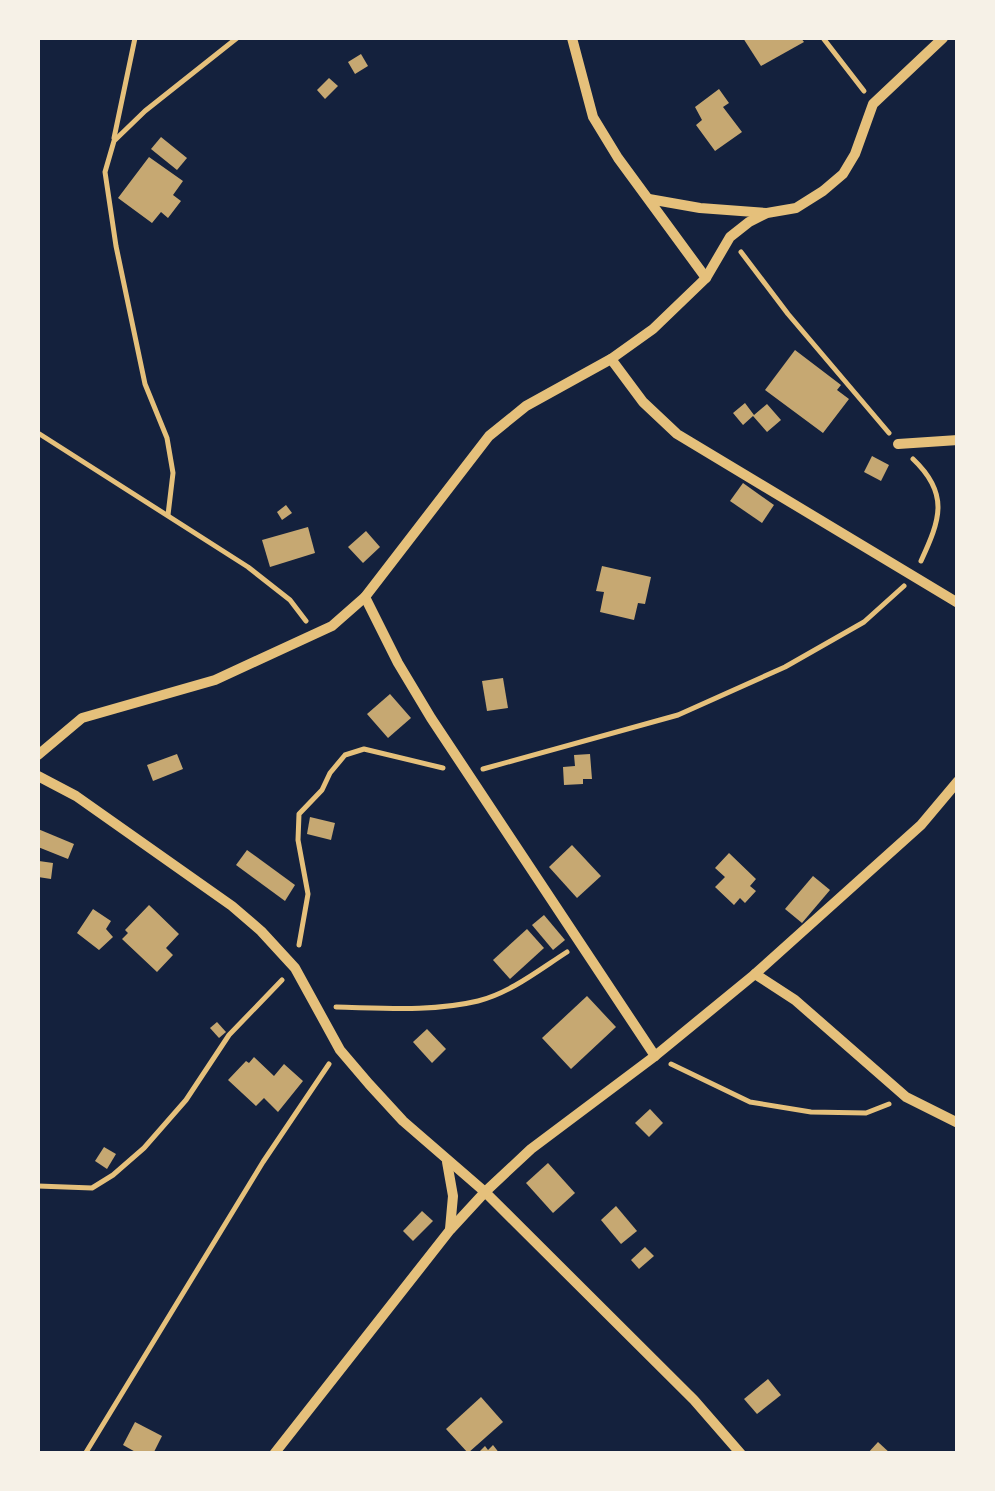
<svg xmlns="http://www.w3.org/2000/svg" width="995" height="1491" font-family="Raleway,sans-serif">
  <style>
    .building { fill: #c6a872 }
    .lines { fill: none; stroke-linecap: round; stroke-linejoin: round }
    .path { stroke: #e5c07b; stroke-width: 5 }
    .minor { stroke: #e5c07b; stroke-width: 10 }
  </style>
  <rect width="100%" height="100%" fill="#14213d"/>
  <g class="building">
    <path d="M743,38H801L804,42L761,66Z"/>
    <path d="M361,54L368,66L355,74L348,62Z"/>
    <path d="M329,78L338,86L325,99L317,90Z"/>
    <path d="M719,89L729,103L723,107L742,132L715,151L696,125L702,120L695,107Z"/>
    <path d="M161,137L187,158L177,170L151,149Z"/>
    <path d="M149,157L183,181L173,195L181,201L168,218L161,212L152,223L118,198Z"/>
    <path d="M795,350L841,385L837,390L849,399L823,433L765,390Z"/>
    <path d="M745,403L754,415L767,404L781,420L767,432L753,416L743,425L733,413Z"/>
    <path d="M872,456L889,465L881,481L864,472Z"/>
    <path d="M743,483L774,505L762,523L730,501Z"/>
    <path d="M286,505L292,513L282,520L277,512Z"/>
    <path d="M308,527L315,553L270,567L262,540Z"/>
    <path d="M366,531L380,547L363,563L348,547Z"/>
    <path d="M602,566L651,577L645,604L638,603L634,620L600,612L604,592L596,591Z"/>
    <path d="M503,678L508,708L487,711L482,681Z"/>
    <path d="M390,694L411,718L388,738L367,714Z"/>
    <path d="M177,754L183,769L153,781L147,765Z"/>
    <path d="M590,754L592,779H583V784L564,785L563,767L575,766L574,755Z"/>
    <path d="M310,817L335,823L331,840L307,834Z"/>
    <path d="M38,829L74,844L68,859L38,847Z"/>
    <path d="M572,845L601,876L577,898L549,867Z"/>
    <path d="M247,850L295,885L285,901L236,865Z"/>
    <path d="M729,853L756,879L750,886L756,891L745,903L740,898L734,905L715,887L725,877L715,868Z"/>
    <path d="M39,861L53,863L51,879L38,877Z"/>
    <path d="M813,876L830,890L802,923L785,909Z"/>
    <path d="M149,905L179,934L166,948L173,955L157,972L122,939L128,933L125,930Z"/>
    <path d="M93,909L111,921L106,929L113,937L99,950L77,933Z"/>
    <path d="M544,915L565,940L553,950L532,925Z"/>
    <path d="M527,929L544,948L510,979L493,960Z"/>
    <path d="M587,996L616,1027L571,1069L542,1038Z"/>
    <path d="M217,1022L226,1032L219,1038L210,1028Z"/>
    <path d="M427,1029L446,1049L432,1063L413,1042Z"/>
    <path d="M254,1057L274,1076L284,1064L303,1081L278,1112L264,1098L256,1106L228,1080L246,1061L249,1063Z"/>
    <path d="M650,1109L663,1123L649,1137L635,1123Z"/>
    <path d="M104,1147L116,1154L107,1169L95,1161Z"/>
    <path d="M548,1163L575,1193L553,1213L526,1183Z"/>
    <path d="M616,1206L637,1231L621,1244L601,1220Z"/>
    <path d="M422,1211L433,1221L413,1241L403,1231Z"/>
    <path d="M645,1247L654,1256L639,1269L631,1260Z"/>
    <path d="M768,1379L781,1395L757,1414L744,1399Z"/>
    <path d="M481,1397L503,1422L468,1453L446,1429Z"/>
    <path d="M135,1422L162,1436L153,1454H139L123,1445Z"/>
    <path d="M878,1442L891,1454H867Z"/>
    <path d="M493,1445L500,1454H477L485,1446L488,1450Z"/>
  </g>
  <g class="lines">
    <g class="path">
      <path d="M823,38L864,91"/>
      <path d="M114,138L135,38"/>
      <path d="M741,252L788,314L889,433"/>
      <path d="M38,433L248,567L290,600L306,621"/>
      <path d="M913,459C950,494 940,520 921,561"/>
      <path d="M168,515L173,473L167,438L145,384L116,246L105,172L114,141L145,111L237,38"/>
      <path d="M483,769L678,715L785,667L864,622L904,586"/>
      <path d="M299,945L308,894L298,840L299,814L322,790L330,773L345,755L364,749L443,768"/>
      <path d="M336,1007C383,1008 432,1012 478,1001C510,993 539,970 567,952"/>
      <path d="M671,1064L750,1102L811,1112L866,1113L889,1104"/>
      <path d="M38,1186L92,1188L113,1175L144,1148L186,1100L229,1035L282,980"/>
      <path d="M85,1454L263,1162L329,1064"/>
    </g>
    <g class="minor">
      <path d="M572,38L593,117L618,158L706,278"/>
      <path d="M649,199L700,208L766,213"/>
      <path d="M611,359L643,402L677,434L958,603"/>
      <path d="M898,444L958,440"/>
      <path d="M365,597L398,663L431,718L655,1056"/>
      <path d="M38,755L82,718L215,680L332,626L365,597L489,436L526,406L611,359L653,329L706,278L730,237L749,222L767,213L796,208L823,191L843,174L855,154L873,104L943,38"/>
      <path d="M38,776L76,796L232,906L261,931L295,968L340,1050L369,1084L403,1121L485,1192L694,1400L741,1454"/>
      <path d="M755,974L795,1000L906,1097L958,1123"/>
      <path d="M447,1162L453,1196L450,1229"/>
      <path d="M274,1454L450,1230L485,1192L531,1149L655,1056L755,974L921,825L958,781"/>
    </g>
  </g>
  <rect width="995" height="1491" fill="none" stroke="#f6f1e7" stroke-width="80"/>
</svg>
